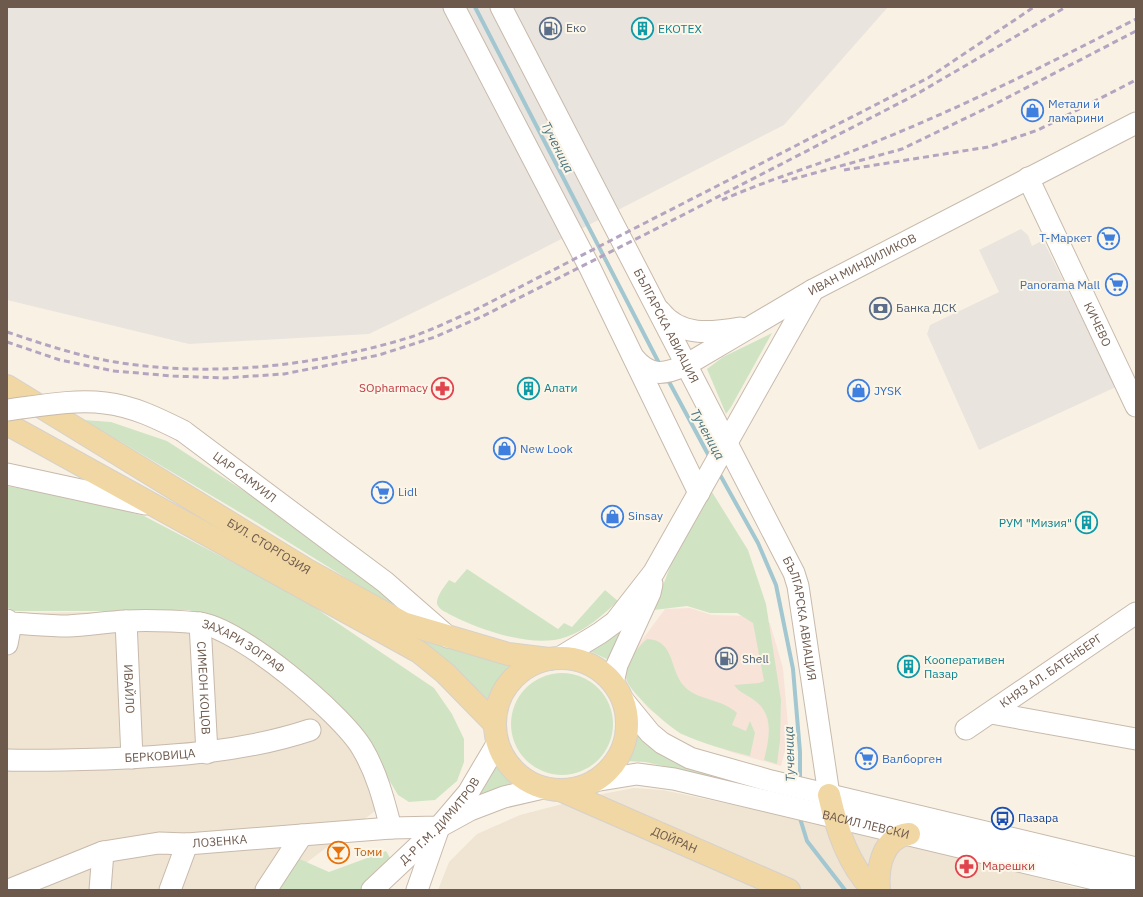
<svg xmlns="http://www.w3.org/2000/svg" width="1143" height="897" font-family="'IBM Plex Sans',sans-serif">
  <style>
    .residential { fill: #f0e4d3 }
    .commercial { fill: #f8e3d9 }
    .industrial { fill: #e9e4de }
    .green { fill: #d0e4c4 }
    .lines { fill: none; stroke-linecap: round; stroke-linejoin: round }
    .stream { stroke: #a2c7d0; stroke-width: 4 }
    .minor-casing { stroke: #c8baac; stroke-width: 23 }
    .major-casing { stroke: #d6d1cd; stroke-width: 24 }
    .minor { stroke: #fff; stroke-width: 21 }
    .major { stroke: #f0d7a3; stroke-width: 22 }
    .rail { stroke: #b5a4c0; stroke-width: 3; stroke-dasharray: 6 4; stroke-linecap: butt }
    .minor-bridge-casing { stroke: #c8baac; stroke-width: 23; stroke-linecap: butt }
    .minor-bridge { stroke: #fff; stroke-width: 21 }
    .labels { text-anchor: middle; stroke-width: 4; stroke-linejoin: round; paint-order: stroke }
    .service-label { font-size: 12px; fill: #4e5e75; stroke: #fcf6e9; text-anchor: start }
    .culture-label { font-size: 12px; fill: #0d838f; stroke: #fcf6e9; text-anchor: start }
    .shop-label { font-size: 12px; fill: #366cbe; stroke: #fcf6e9; text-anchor: start }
    .street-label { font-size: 12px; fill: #6e5a4d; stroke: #fcf6e9 }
    .health-label { font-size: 12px; fill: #be3a42; stroke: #fcf6e9; text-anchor: end }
    .transit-label { font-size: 12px; fill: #164399; stroke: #fcf6e9; text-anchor: start }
    .food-label { font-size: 12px; fill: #c56008; stroke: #fcf6e9; text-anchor: start }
    .water-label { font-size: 13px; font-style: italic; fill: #49747f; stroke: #fcf6e9 }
  </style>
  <rect width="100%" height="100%" fill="#f9f2e4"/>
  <g class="residential">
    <path d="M7,610L12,613L190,611L228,625L329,700L395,796L302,866V890H7Z"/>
    <path d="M634,788L663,790L875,835L1085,890H438L449,862L477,834L520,815L597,795Z"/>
  </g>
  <path class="commercial" d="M690,608L712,615L748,616L770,623L783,668L789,736L781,766L734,753L681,734L648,708L626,681L627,666L630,659L639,644L665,609Z"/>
  <g class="industrial">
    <path d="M7,7H888L784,125L495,273L369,334L189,344L7,300Z"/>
    <path d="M1021,229L1028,235L1032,246L1043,240L1116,387L979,450L927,334L930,325L999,292L979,250Z"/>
  </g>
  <g class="green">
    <path d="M772,333L731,407L726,414L707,369L723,357Z"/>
    <path d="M84,420L111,422L167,441L304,530L394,601L388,604L251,519Z"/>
    <path d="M7,486L85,500L144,516L299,597L434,688L452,714L464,739V762L457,781L435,800L409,802L398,795L370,748L229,625L189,610L110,612V611H14L7,607Z"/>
    <path d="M712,492L748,550L766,604L781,700L780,741L777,764L764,760C769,739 775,715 754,700C746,694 740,693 734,685L759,683L764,681L753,623L737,613H710L687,606L654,610L671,564Z"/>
    <path d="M194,509L318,581L515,664L497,684L486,711L370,617L192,514Z"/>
    <path d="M467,569L558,629L564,623L572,627L605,590L618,601C604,614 585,631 566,637C534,649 480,630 451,615C446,612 439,610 437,604C436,596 445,586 449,580L455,583Z"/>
    <path d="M627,620L611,661L587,650Z"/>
    <path d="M647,639C675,640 669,669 684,686C696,700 723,699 737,713L732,725L746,731L750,721L755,733L750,756C727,750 703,744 682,734C671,729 631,693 627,681C623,667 637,647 647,639Z"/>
    <circle cx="562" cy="724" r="51"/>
    <path d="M635,733C668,771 710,769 755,786L645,762L626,761Z"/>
    <path d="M495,761L506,777L520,791L468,802Z"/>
    <path d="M386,851L393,863L364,890H275L295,857L329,872Z"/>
  </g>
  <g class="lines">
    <g class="stream">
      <path d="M475,7L661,367"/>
      <path d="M667,378L710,458"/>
      <path d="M719,473L758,543L776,585L793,669L800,752V782"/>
      <path d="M799,815L807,841L845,890"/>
    </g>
    <defs>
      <g id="minor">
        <path d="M454,7L590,268L699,493"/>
        <path id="s1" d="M501,7L794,573L798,586L829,795"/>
        <path id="s2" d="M1028,178L1136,406"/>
        <path d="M660,311C680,337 711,333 740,328"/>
        <path id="s3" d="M634,358C650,377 664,375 686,365L813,290L1136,123"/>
        <path id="s4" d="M183,431L385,582L448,637"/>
        <path d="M7,474L145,504"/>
        <path id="s5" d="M7,620L11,623C30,624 49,626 68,626C87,625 107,622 126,621C149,620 175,621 199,623C240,628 341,713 362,748C377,773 384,801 391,828"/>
        <path id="s6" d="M126,621L132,758"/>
        <path id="s7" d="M200,623L207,753"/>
        <path d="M7,644L11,623"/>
        <path d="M559,658L600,633L615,622L654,572L813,290"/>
        <path d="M613,683L617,665L650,593L652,584"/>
        <path d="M623,700L650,733L662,743L690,758L771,781L1136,868"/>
        <path d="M991,713L1136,739"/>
        <path id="s8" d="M966,729L1136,613"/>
        <path id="s9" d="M7,760C40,761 72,760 105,759C174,756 244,752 310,730"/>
        <path id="s10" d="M594,781L637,774L674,779L1136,889"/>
        <path id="s11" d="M9,890L103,852L159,843L187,844L391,828L439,827L470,810L504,797L543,788"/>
        <path d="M100,890L103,852"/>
        <path d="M170,890L187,844"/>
        <path d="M266,890L302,835"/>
        <path id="s12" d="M372,890L439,827L468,793L497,744"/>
        <path d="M417,890L438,830"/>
      </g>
      <g id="major">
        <path id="s13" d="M7,386L307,570L403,623L508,654L549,659"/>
        <path d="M7,424L419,652L445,673L494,723"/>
        <circle cx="561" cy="724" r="66"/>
        <path id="s14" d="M560,790L789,890"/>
        <path d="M829,795C837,830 848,864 873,890"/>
        <path d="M879,890C877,869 882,837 909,834"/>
      </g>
    </defs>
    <use href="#minor" class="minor-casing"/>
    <use href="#major" class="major-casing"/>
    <use href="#minor" class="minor"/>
    <use href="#major" class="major"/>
    <g class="rail">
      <path d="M844,170L988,147L1038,130L1136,80"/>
      <path d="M782,182L902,149L995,104L1136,31"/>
      <path d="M722,200C772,178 825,163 875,142C965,106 1050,63 1136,19"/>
      <path d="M7,332C43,344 78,356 115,362C213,378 316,366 411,337C432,330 454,319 475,310L928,78L1034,7"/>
      <path d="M7,342L60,360L114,371L173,376L224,378L284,374L379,355L435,337L483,316L646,234L915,95L1066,7"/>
    </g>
    <defs>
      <path id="minor-bridge" d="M7,410C39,406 74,399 105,403C133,406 159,419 183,431"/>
    </defs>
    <use href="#minor-bridge" class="minor-bridge-casing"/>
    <use href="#minor-bridge" class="minor-bridge"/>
  </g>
  <defs>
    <symbol id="fuel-ring" viewBox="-11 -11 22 22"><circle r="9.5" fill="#fcf6e9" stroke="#5c6f8a" stroke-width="1.5"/><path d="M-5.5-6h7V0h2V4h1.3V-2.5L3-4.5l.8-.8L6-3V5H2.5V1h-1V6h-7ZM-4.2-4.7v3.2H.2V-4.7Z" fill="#5c6f8a"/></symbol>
    <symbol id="building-ring" viewBox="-11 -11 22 22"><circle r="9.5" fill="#fcf6e9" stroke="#0f9aa8" stroke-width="1.5"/><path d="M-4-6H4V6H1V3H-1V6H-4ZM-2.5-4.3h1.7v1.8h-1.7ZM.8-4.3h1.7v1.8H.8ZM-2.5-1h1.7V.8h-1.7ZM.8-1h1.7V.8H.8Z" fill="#0f9aa8"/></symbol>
    <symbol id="shop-ring" viewBox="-11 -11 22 22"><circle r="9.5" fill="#fcf6e9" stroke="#3f7fe0" stroke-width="1.5"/><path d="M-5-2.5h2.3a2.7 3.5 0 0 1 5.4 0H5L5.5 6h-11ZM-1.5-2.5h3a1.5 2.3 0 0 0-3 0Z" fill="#3f7fe0"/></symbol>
    <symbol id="supermarket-ring" viewBox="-11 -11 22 22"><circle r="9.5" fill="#fcf6e9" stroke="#3f7fe0" stroke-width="1.5"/><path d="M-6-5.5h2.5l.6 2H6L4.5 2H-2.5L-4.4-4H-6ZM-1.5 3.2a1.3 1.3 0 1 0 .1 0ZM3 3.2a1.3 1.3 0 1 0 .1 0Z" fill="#3f7fe0"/></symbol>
    <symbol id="bank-ring" viewBox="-11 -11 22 22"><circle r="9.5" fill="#fcf6e9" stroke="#5c6f8a" stroke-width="1.5"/><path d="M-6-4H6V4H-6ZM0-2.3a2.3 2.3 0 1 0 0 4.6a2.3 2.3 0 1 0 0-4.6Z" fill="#5c6f8a"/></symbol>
    <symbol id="pharmacy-ring" viewBox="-11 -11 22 22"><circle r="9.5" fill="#fcf6e9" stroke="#e0444e" stroke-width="1.5"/><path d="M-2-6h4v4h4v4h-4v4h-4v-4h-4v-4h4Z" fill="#e0444e"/></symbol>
    <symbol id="bus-ring" viewBox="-11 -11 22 22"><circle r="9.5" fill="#fcf6e9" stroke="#1a4fb4" stroke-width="1.5"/><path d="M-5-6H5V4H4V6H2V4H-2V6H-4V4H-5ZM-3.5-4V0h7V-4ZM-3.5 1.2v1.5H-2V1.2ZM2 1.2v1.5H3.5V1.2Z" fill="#1a4fb4"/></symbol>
    <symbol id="bar-ring" viewBox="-11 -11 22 22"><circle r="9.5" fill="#fcf6e9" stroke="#e8710a" stroke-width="1.5"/><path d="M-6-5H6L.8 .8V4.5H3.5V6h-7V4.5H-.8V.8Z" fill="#e8710a"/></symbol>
  </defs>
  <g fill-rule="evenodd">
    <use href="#fuel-ring" x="538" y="16" width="25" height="25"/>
    <use href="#building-ring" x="630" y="16" width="25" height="25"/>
    <use href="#shop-ring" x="1020" y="98" width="25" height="25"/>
    <use href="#supermarket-ring" x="1096" y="226" width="25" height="25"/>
    <use href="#supermarket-ring" x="1104" y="272" width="25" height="25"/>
    <use href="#bank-ring" x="868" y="296" width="25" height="25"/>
    <use href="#pharmacy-ring" x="430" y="376" width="25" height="25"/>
    <use href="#building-ring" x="516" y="376" width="25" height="25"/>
    <use href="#shop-ring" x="846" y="378" width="25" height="25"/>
    <use href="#shop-ring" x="492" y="436" width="25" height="25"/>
    <use href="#supermarket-ring" x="370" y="480" width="25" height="25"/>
    <use href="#shop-ring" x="600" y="504" width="25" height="25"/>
    <use href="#building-ring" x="1074" y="510" width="25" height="25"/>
    <use href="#fuel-ring" x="714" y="646" width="25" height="25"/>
    <use href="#building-ring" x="896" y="654" width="25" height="25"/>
    <use href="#supermarket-ring" x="854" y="746" width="25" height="25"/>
    <use href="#bus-ring" x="990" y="806" width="25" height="25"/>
    <use href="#bar-ring" x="326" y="840" width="25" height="25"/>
    <use href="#pharmacy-ring" x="954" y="854" width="25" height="25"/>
  </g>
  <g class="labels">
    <g class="service-label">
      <text x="566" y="32">Еко</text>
      <text x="896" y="312">Банка ДСК</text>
      <text x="742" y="663">Shell</text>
    </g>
    <g class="culture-label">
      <text x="658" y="33">EKOTEX</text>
      <text x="544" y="392">Алати</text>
      <text x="1072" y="527" text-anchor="end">РУМ "Мизия"</text>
      <text x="924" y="664">Кооперативен<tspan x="924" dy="14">Пазар</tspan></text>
    </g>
    <g class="shop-label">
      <text x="1048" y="108">Метали и<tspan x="1048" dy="14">ламарини</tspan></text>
      <text x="1092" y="242" text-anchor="end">Т-Маркет</text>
      <text x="1100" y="289" text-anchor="end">Panorama Mall</text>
      <text x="874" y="395">JYSK</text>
      <text x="520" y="453">New Look</text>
      <text x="398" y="496">Lidl</text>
      <text x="628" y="520">Sinsay</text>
      <text x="882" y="763">Валборген</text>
    </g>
    <g class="street-label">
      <text dy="4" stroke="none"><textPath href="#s3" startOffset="261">ИВАН МИНДИЛИКОВ</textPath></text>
      <text dy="4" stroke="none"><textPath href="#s2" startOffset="162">КИЧЕВО</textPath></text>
      <text dy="4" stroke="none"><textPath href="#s1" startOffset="359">БЪЛГАРСКА АВИАЦИЯ</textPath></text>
      <text dy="4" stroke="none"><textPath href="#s4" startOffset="77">ЦАР САМУИЛ</textPath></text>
      <text dy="4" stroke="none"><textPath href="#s13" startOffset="307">БУЛ. СТОРГОЗИЯ</textPath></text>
      <text dy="4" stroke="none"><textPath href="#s1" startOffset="683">БЪЛГАРСКА АВИАЦИЯ</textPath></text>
      <text dy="4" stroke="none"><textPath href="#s5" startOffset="244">ЗАХАРИ ЗОГРАФ</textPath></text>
      <text dy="4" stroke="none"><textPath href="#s8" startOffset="103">КНЯЗ АЛ. БАТЕНБЕРГ</textPath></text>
      <text dy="4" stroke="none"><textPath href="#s7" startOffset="65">СИМЕОН КОЦОВ</textPath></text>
      <text dy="4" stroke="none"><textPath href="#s6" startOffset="68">ИВАЙЛО</textPath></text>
      <text dy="4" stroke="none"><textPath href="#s9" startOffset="153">БЕРКОВИЦА</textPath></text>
      <text dy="4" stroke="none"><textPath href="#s12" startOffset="97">Д-Р Г.М. ДИМИТРОВ</textPath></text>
      <text dy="4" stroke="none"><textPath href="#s10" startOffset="278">ВАСИЛ ЛЕВСКИ</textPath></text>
      <text dy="4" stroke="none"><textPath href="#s11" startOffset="219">ЛОЗЕНКА</textPath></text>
      <text dy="4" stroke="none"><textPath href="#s14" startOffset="125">ДОЙРАН</textPath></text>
    </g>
    <g class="health-label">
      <text x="428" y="392">SOpharmacy</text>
      <text x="982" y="870" text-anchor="start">Марешки</text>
    </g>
    <g class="transit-label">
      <text x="1018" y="822">Пазара</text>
    </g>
    <g class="food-label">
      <text x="354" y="856">Томи</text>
    </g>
    <g class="water-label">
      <text transform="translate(558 147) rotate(63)" y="5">Тученица</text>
      <text transform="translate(708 434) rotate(61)" y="5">Тученица</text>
      <text transform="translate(789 754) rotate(-92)" y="5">Тученица</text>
    </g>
  </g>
  <rect width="1143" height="897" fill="none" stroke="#6e5a4d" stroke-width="16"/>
</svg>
